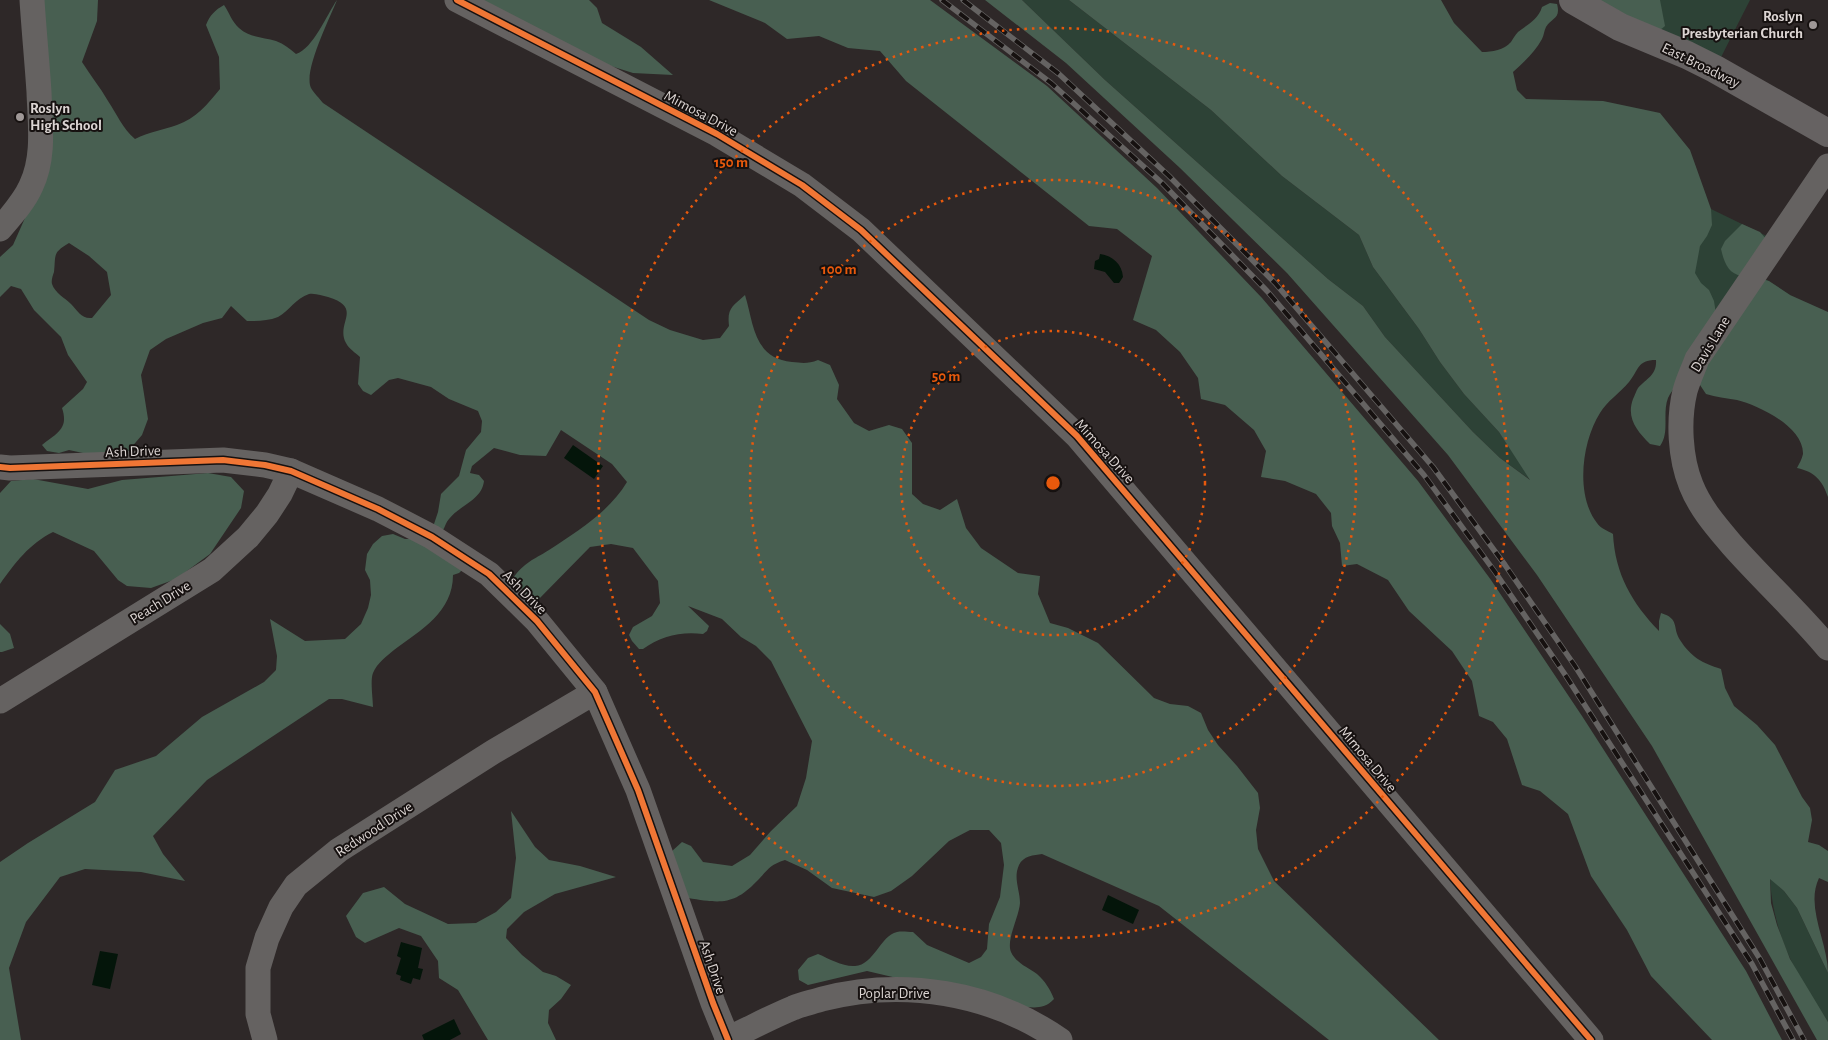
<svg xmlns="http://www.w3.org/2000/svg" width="1828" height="1040" font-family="'Alegreya Sans',sans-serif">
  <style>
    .green { fill: #2d4236 }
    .forest { fill: #485f51; fill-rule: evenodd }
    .water { fill: #04150a }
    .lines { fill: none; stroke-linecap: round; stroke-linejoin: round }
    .minor { stroke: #656261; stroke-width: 25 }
    .major { stroke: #666262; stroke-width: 28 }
    .rail-casing { stroke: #656362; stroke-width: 5.5 }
    .rail { stroke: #161110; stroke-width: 4; stroke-dasharray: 11; stroke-linecap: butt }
    .cycleway-casing { stroke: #161110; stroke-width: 9 }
    .cycleway { stroke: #f07635; stroke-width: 6 }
    .ring { fill: none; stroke: #e8590c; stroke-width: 2.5; stroke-dasharray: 2.5 5 }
    .poi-dot { fill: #9f9897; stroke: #161110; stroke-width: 2 }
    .labels { text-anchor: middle; stroke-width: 4; stroke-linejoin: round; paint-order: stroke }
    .poi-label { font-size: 15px; font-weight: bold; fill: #dcd5d3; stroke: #161110; text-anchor: end }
    .street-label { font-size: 15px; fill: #dcd5d3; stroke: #161110 }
    .centre { fill: #e8590c; stroke: #161110; stroke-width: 2.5 }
    .ring-label { font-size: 15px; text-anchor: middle; font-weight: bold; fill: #e8590c; stroke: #161110; stroke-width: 4; stroke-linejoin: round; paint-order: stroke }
  </style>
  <rect width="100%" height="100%" fill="#2e2828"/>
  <g class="green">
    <path d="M1022,0H1069L1211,110L1282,176L1359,235L1373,267L1419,329L1440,362L1464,394L1499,432L1532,481L1500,458L1473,432L1385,337L1363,306L1328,279L1105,80Z"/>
    <path d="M1573,0H1750L1715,69Z"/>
    <path d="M1711,209L1777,241L1756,273L1790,295L1741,358L1680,311Z"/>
    <path d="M1770,878L1784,891L1797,908L1828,973V1022C1796,977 1773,934 1770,878Z"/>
  </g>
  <g class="forest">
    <path d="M41,0H98L97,21L82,62C90,75 100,87 108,101C117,114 122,128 135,139C149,132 163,130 177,125C195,119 208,104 220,89L219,57L206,25C210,15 215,10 224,5C229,12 232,22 239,28C250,38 263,37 276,41C284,44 290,49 296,54C313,49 327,14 337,0C330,18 303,71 311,88C314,93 320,99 323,103L649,320L670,330L703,340L720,338L729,326C727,308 732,307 745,295C754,324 753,358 792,362C802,363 808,364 818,360L830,365L839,385L837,399L854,423L869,431L889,425L902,429L912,443V494L923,504L940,510L957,499L966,528L981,548L1018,573L1040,576L1038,594L1050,623L1068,628L1098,643L1154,698L1170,704L1188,706L1201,713L1208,730L1218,745L1237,766L1258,793L1260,808L1256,830L1258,849L1274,881L1439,1040H1329L1159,906L1042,854C1034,855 1023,856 1019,865C1013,878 1020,890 1020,903C1019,917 1006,940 1011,952C1016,963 1027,967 1037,974C1045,981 1050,989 1054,999C1043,1011 1031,1007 1016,1006L867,971L808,985L799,980L798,970L808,958L818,954C830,959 843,967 855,966C874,965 880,936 897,932C902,931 908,932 913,932L927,945L969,963L981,957L987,949L989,924L1000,897L1004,865L1001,843L989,830H970L949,841L912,876L891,891L874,897L832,888L807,870L785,860C769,865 768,870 757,881C733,906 720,903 688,898L671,852L682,842L691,846L703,862L732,866L750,855L771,831L797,806L806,778L812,741L771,661L756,646L741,637L722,619L688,606L709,626L707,631L703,634C682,631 660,636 643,649H639L632,641L629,635L633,627L652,616L660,603L658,581L633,548L611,544L590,547L537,601L530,602L515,587L513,578C525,562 533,560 549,550C578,531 609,512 627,482L612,464L561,430L546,456L520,455L494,448L472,466L470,473L479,475L484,481C482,500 460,505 449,519C446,522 445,527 443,530L465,567L459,573L453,575C453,612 421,630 394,650C387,656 377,663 373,673C370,680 373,699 373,707L342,699H329L207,780L153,836L163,854L185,881L141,872L85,869L60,877L26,922L9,968L21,1040H0V862L28,843L95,802L115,770L156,756L202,717L264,682L276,670L277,656L270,619L305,641L345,639L361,624L368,608L371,595L370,580L365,570L367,554L373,544L382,536L393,534L405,539H413L434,524L438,512L441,494L459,476L466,450L481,432L482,421L478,411L449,399L431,387L398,378L389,380L371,395L363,391L358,384L360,357C356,353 349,349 346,343C335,323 364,308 328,297C322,296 316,293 309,294C296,298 289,311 278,317C268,321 257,321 247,321L231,306L222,318L203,323L166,339L150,350L141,375L148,419L142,435L124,456L83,453L69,450L59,453L47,451L42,445C57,433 69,429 62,408L83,389L87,382L68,355L61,337L34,310L21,289L11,286L0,297V300V257L13,245L25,218ZM69,243L89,256L107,272L111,295L92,318C81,319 78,311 71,304C65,298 55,293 52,284C51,280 53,275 54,272C56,255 52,253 69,243Z"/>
    <path d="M471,0H589L597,8L602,23L641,47L673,75L633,73L547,46Z"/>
    <path d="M709,0H930L1047,86L1157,188L1262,298L1418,481L1491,580L1582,716L1746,971L1782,1040H1712L1651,976L1627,930L1591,876L1568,814L1540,791L1522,785L1507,739L1493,722L1479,716L1472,681L1452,651L1409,611L1388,580L1357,564L1342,566L1340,543L1332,526L1331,513L1316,494L1285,481L1261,477L1266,451L1254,430L1225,405L1201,399L1198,378L1180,352L1156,330L1133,320L1152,256L1117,229L1089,226L906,81L880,51L848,48L819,36L787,39L765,23Z"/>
    <path d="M985,0H1022L1105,80L1328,279L1363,306L1385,337L1473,432L1500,458L1530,480L1499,432L1464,394L1440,362L1419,329L1373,267L1359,235L1282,176L1211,110L1069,0H1441L1454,23L1482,52C1492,52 1504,50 1511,42C1513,39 1515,35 1518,32C1528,24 1538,20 1542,7L1550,3L1557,4C1561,19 1552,17 1546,27C1544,31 1544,35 1542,39C1535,52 1524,62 1513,72L1517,90L1526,99L1603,101L1660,113L1690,150L1711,209L1712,225L1707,236L1700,246L1695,273L1701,283L1709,290L1714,301L1716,314L1762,279L1769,281L1790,295L1828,312V497C1822,480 1815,472 1797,468C1799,464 1802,459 1803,454C1804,427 1758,405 1737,400C1726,398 1716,397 1706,394L1700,385L1677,384C1674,389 1670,393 1668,398C1662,414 1670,432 1660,446L1650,444C1637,431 1626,418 1633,399C1635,395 1636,391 1638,388C1647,378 1657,375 1656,360C1637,360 1639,370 1629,382C1620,393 1607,401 1600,413C1582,441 1575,495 1597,523C1600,528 1608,531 1613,534C1615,574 1632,603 1659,631V621L1661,613C1680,619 1672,627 1680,640C1691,657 1702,663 1721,669L1725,688L1734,706L1757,725L1775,745L1802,797L1810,808L1812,820L1808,842L1819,845L1828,851V882L1819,878C1805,907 1828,942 1828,973L1797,908L1784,891L1770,879L1771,903L1777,925L1790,959L1828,1022V1040H1817L1652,746L1537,575L1448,455L1287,273L1180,168L1066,63Z"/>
    <path d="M1598,0H1660L1665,26L1659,31L1654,30Z"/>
    <path d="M1742,224L1760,232L1766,239L1742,276C1728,274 1724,262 1721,249L1725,241Z"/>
    <path d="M208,473L231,477L244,491L241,508L210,554L176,579L151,588L127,586L118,580L94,551L53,532C29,544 15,563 0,584V493L11,481L33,479L88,489L122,480Z"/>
    <path d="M0,624L10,634L14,648L2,652H0Z"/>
    <path d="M511,811L535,847L549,860L580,866L616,877L555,894L524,912L507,929L506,938L522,955L543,972L556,976L571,985L561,999L549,1010L548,1023L556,1040H488L458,990L439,978L438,961L421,936L399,928L365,943L356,937L346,916L363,893L384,887L405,904L448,924L476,923L496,912L511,898L516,858Z"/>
  </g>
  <g class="water">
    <path d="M1100,254C1113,256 1122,264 1123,277L1119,283H1114L1105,272L1094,269L1095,261L1099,259Z"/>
    <path d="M573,445L603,466L594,479L564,458Z"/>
    <path d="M1108,895L1139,910L1133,924L1102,910Z"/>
    <path d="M401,942L422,948L418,968L423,969L420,980L413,978L411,984L400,980L401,976L396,974L401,958L397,956Z"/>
    <path d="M100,951L118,954L110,989L92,985Z"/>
    <path d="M454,1019L461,1034L450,1040H424L422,1035Z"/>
  </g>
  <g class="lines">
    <g class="minor">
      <path d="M457,0L717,134L802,185L861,230L1077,436L1591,1040"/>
      <path d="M1828,166L1697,359C1693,370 1688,380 1685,391C1678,420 1680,458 1691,485C1700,508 1716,526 1732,545C1763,580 1798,612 1828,648"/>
      <path d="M0,229C11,216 24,202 31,186C45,157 40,123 39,92C37,61 34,31 32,0"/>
      <path d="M0,467L10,468L223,460L265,465L291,471L378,509L432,537L489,574L537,621L595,692L638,790L713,1003L728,1040"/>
      <path d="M0,701L212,570L248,537L267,514L280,494L291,471"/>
      <path d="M727,1039C749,1029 771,1017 793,1008C802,1004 813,1002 822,999C903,978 991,992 1060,1040"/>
      <path d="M265,1040L258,1014V968L267,938L281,907L296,885L339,850L493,752L595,692"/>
    </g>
    <path class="major" d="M1573,0L1620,27L1687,55L1715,69L1828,133"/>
    <defs>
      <g id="rail">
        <path d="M942,0L1051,83L1162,183L1267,291L1424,475L1495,572L1564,673L1752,964L1793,1040"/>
        <path d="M963,0L1059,74L1169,176L1275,283L1433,467L1505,565L1575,666L1760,959L1804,1040"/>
      </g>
    </defs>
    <use href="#rail" class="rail-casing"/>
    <use href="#rail" class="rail"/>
    <defs>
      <g id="cycleway">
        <path d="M457,0L717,134L802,185L861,230L1077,436L1591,1040"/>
        <path d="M0,467L10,468L223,460L265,465L291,471L378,509L432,537L489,574L537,621L595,692L638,790L713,1003L728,1040"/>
      </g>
    </defs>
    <use href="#cycleway" class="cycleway-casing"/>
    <use href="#cycleway" class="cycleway"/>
  </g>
  <g class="ring">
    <circle cx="1053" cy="483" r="152"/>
    <circle cx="1053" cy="483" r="303"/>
    <circle cx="1053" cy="483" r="455"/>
  </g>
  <g class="poi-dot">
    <circle cx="1813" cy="25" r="5"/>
    <circle cx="20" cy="117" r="5"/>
  </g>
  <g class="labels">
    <g class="poi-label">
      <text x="1803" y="21">Roslyn<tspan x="1803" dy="17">Presbyterian Church</tspan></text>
      <text x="30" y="113" text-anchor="start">Roslyn<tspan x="30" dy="17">High School</tspan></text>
    </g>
    <g class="street-label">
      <text transform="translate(1701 65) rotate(26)" y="5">East Broadway</text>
      <text transform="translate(701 113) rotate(28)" y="5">Mimosa Drive</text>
      <text transform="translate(1710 344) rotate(-59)" y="5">Davis Lane</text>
      <text transform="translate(133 451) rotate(-2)" y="5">Ash Drive</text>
      <text transform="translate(1105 451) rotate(48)" y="5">Mimosa Drive</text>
      <text transform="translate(525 592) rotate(45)" y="5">Ash Drive</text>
      <text transform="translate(160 602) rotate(-32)" y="5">Peach Drive</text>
      <text transform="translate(1368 759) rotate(50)" y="5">Mimosa Drive</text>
      <text transform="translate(374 829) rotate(-33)" y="5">Redwood Drive</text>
      <text transform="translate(713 967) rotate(71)" y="5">Ash Drive</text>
      <text x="894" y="998">Poplar Drive</text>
    </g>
  </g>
  <circle cx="1053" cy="483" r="8" class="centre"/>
  <g class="ring-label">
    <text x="731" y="167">150 m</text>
    <text x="839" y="274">100 m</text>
    <text x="946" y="381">50 m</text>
  </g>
</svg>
